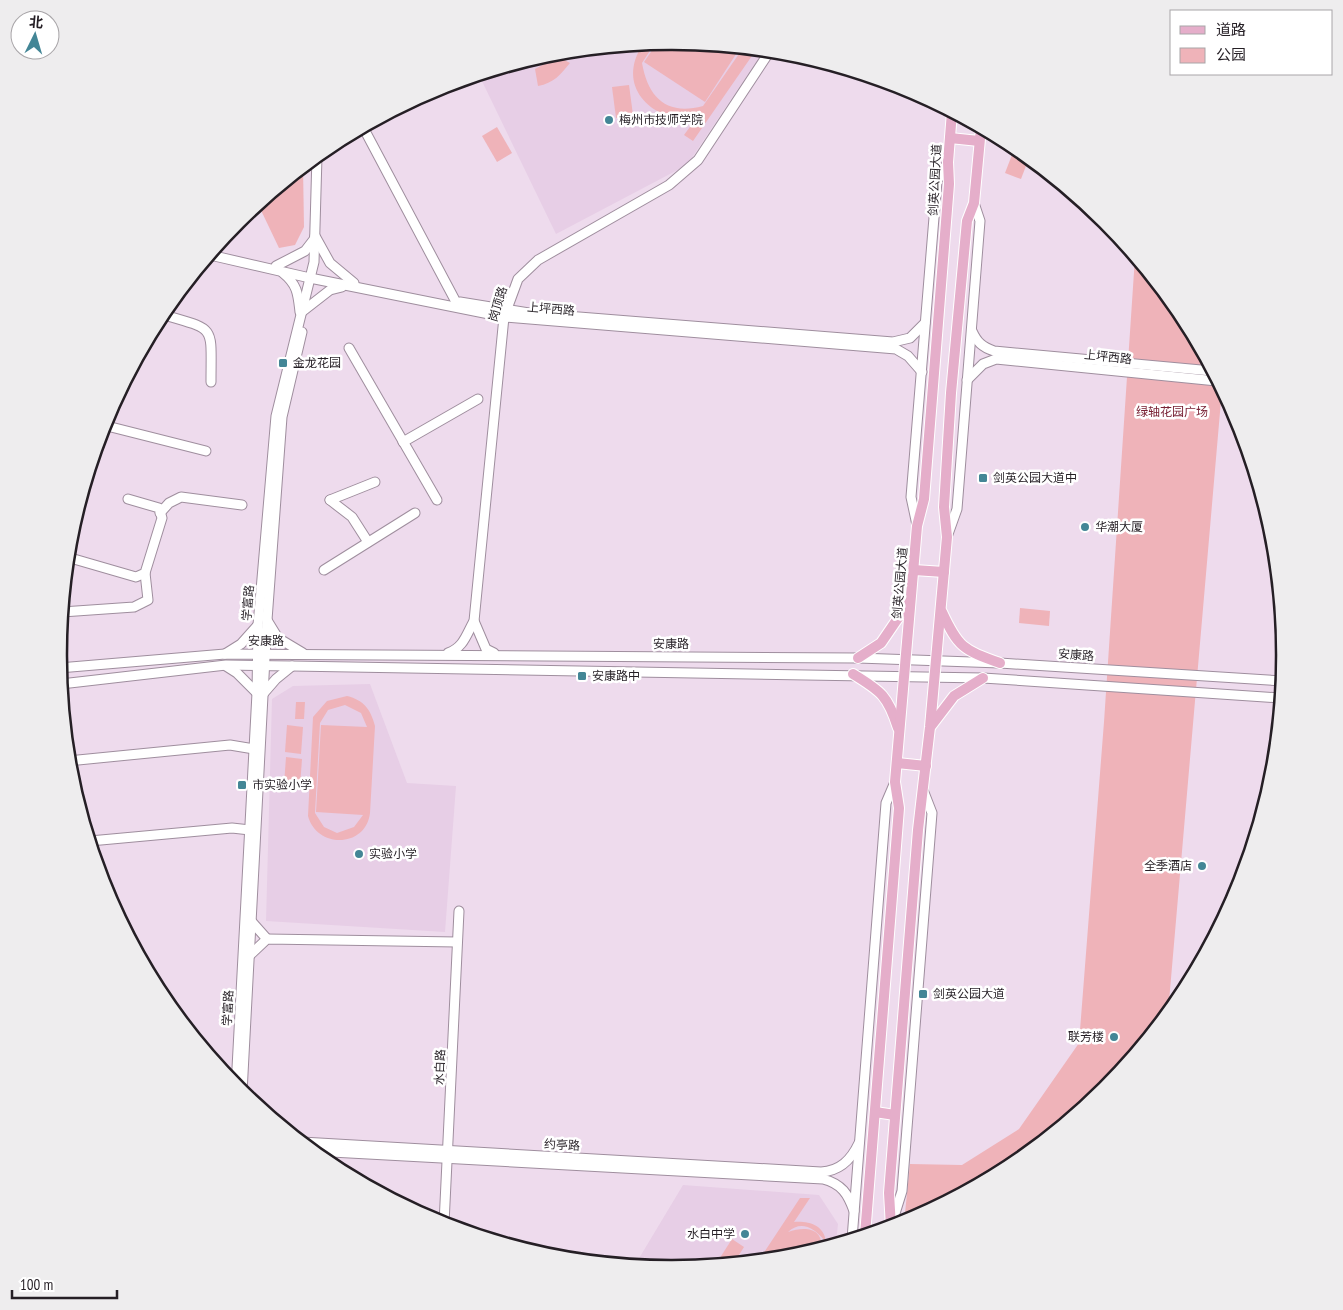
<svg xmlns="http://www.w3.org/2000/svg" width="1343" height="1310" font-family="'PT Sans Narrow','Noto Sans SC',sans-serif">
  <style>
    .built { fill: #e7cee6 }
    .green { fill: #efb3b9; fill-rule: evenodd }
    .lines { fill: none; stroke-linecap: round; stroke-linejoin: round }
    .minor-casing { stroke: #9f8e9e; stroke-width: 11 }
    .major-casing { stroke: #fff; stroke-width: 12 }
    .minor { stroke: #fff; stroke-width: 9 }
    .major { stroke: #e5aeca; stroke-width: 10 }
    .poi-dot { fill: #438696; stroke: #fff; stroke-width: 2 }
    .labels { text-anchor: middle; stroke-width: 5; stroke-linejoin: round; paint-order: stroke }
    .poi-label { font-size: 12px; fill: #251f25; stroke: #fff; text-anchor: start }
    .street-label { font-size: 12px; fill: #251f25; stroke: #fff }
    .park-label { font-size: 12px; fill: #782134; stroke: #fff }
    .rim { fill: none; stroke: #251f25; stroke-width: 2.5 }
  </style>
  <rect width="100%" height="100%" fill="#eedbed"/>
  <g class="built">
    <path d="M672,41L764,50L687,165L556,234L479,75L552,53Z"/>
    <path d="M370,684L407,783L456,786L445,932L266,921L272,699L293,686Z"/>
    <path d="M683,1185L819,1195L838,1224L836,1243L791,1257L671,1269L635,1265Z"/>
  </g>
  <g class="green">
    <path d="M672,41L740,48L705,102L644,62L657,43Z"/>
    <path d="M655,43L642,63C648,97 666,116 703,106L743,48L756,50L693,141L684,135L695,120C651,121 615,86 643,44Z"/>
    <path d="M553,54L570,63C560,75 554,83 538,86L535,69L546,63Z"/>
    <path d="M629,85L633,115L616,118L612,87Z"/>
    <path d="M497,127L512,153L497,162L482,136Z"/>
    <path d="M1015,147L1029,158L1021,179L1005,173Z"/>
    <path d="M303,167L304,227L295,245L279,248L258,204Z"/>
    <path d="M1135,257L1182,314L1222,389L1168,1013L1105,1089L1012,1165L904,1223L910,1164L962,1165L1019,1129L1079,1043L1104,722Z"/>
    <path d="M1020,608L1050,611L1049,626L1019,623Z"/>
    <path d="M347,696C364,700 371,710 375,726L370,813C366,848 317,849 308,816L313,717L327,701ZM345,705L361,713L367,727L321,725L316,812L363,815L354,827L337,833L324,827L315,813L320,723L328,710Z"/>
    <path d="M296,702H305L304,719H295Z"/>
    <path d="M287,725L303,727L301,754L285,752Z"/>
    <path d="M286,757L302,759L300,786L284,785Z"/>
    <path d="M800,1198H810L794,1222C809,1221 824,1225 826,1242L830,1237L832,1245L823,1247L824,1240C814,1228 801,1220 788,1232C803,1227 822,1226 822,1248L791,1257L769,1259L775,1249L768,1259L759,1260Z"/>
    <path d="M732,1239L744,1247L734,1263L716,1264Z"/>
  </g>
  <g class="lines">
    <defs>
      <g id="minor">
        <path d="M363,127L456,302"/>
        <path d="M315,236L330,263L354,283"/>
        <path d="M210,255L310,278L504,317L896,349L908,356L922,372"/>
        <path d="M276,266L305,251L315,238"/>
        <path d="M283,273C298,285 298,295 300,312"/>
        <path d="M460,302L529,313L893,342L910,338L925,323"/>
        <path d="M303,311L330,290L342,287"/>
        <path d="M161,314C217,331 211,323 211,382"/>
        <path d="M972,331C977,342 982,347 994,351L1212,371"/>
        <path d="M349,348L437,500"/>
        <path d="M967,380L983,364L996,359L1217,381"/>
        <path d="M103,425L206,451"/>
        <path d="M403,442L478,399"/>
        <path d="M330,500L352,517L368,542"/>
        <path d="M330,500L375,482"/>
        <path d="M160,513L169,503L181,497L242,505"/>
        <path d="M917,525L911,497L937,181L948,162"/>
        <path d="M947,537L957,509L980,221L974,203"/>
        <path d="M67,557L136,577L145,573L162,518L159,508L128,499"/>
        <path d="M324,570L415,513"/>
        <path d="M62,612L134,607L148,600L145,573"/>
        <path d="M267,620L278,638L303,653"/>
        <path d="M474,621L486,649L494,653"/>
        <path d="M448,653C464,647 466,635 474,621L504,317L518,279L538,260L669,185L698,160L770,51"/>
        <path d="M225,654L241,644L258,625"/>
        <path d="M226,666L237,673L257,693"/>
        <path d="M59,668L225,654L858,658L1000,663L1283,681"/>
        <path d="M61,684L226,665L292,666L983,678L1281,698"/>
        <path d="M263,694L276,679L292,666"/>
        <path d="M68,761L230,745L254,749"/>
        <path d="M90,841L232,828L250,830"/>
        <path d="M251,921L267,939"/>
        <path d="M249,956L267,939L457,942"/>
        <path d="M236,1087L257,693L258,625L276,416L314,262L317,156"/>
        <path d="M242,1093L267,620L282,417L302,332"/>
        <path d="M302,1142L821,1172C840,1171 851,1160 859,1143"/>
        <path d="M313,1151L823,1179C842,1184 848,1194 854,1211"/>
        <path d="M892,1223L902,1191L932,813L923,790"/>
        <path d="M444,1224L459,911"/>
        <path d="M852,1239L886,803L895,782"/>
      </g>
      <g id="major">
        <path d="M950,138L979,141"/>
        <path d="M914,570L944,572"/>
        <path d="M942,612C958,647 963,650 1000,663"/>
        <path d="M858,658L881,643L909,602"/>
        <path d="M853,674C881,691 888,696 898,728"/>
        <path d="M931,726L954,696L983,678"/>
        <path d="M897,763L926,766"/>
        <path d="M875,1112L895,1115"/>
        <path d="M891,1227L889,1193L918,830L930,727L947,537L944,507L951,393L967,221L974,203L981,128"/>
        <path d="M865,1235L899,808L895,782L917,526L924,499L949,184L948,162L952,112"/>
      </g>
    </defs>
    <use href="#minor" class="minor-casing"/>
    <use href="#major" class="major-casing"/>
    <use href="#minor" class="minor"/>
    <use href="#major" class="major"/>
  </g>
  <g class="poi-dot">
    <circle cx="609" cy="120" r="5"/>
    <rect x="278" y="358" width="10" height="10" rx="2.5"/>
    <rect x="978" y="473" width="10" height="10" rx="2.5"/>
    <circle cx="1085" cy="527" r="5"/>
    <rect x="577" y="671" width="10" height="10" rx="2.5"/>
    <rect x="237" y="780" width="10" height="10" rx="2.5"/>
    <circle cx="359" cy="854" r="5"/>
    <circle cx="1202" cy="866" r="5"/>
    <rect x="918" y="989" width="10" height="10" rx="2.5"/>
    <circle cx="1114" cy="1037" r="5"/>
    <circle cx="745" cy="1234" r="5"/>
  </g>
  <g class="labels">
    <g class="poi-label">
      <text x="619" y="124">梅州市技师学院</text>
      <text x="293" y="367">金龙花园</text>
      <text x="993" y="482">剑英公园大道中</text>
      <text x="1095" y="531">华潮大厦</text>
      <text x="592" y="680">安康路中</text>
      <text x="252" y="789">市实验小学</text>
      <text x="369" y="858">实验小学</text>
      <text x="1192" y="870" text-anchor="end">全季酒店</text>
      <text x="933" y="998">剑英公园大道</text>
      <text x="1104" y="1041" text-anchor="end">联芳楼</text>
      <text x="735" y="1238" text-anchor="end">水白中学</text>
    </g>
    <g class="street-label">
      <text transform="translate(935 180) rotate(-87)" y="4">剑英公园大道</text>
      <text transform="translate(498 304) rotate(-73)" y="4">岗顶路</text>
      <text transform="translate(551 309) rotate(5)" y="4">上坪西路</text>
      <text transform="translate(1108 357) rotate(6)" y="4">上坪西路</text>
      <text transform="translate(900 583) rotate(-85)" y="4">剑英公园大道</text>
      <text transform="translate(248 603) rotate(-85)" y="4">学富路</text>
      <text x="266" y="645">安康路</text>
      <text x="671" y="648">安康路</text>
      <text transform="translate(1076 655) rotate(4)" y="4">安康路</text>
      <text transform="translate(228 1008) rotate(-87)" y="4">学富路</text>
      <text transform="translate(440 1067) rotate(-88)" y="4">水白路</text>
      <text transform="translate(562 1145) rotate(3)" y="4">约亭路</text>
    </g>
    <g class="park-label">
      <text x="1172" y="416">绿轴花园广场</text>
    </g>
  </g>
  <path d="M0 0H1343V1310H0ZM671 50H672A604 604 0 0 1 1276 654V656A604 604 0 0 1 672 1260H671A604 604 0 0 1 67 656V654A604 604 0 0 1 671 50Z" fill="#eeedee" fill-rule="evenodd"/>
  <path class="rim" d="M671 50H672A604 604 0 0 1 1276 654V656A604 604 0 0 1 672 1260H671A604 604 0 0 1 67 656V654A604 604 0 0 1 671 50Z"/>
  <rect x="1170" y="10" width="162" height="65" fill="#ffffff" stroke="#a8a5a8"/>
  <rect x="1180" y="26" width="25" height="8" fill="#e5aeca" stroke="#a8a5a8"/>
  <text x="1216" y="35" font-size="15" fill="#251f25">道路</text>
  <rect x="1180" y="48" width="25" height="15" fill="#efb3b9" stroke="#a8a5a8"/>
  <text x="1216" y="60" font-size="15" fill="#251f25">公园</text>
  <g transform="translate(35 35) rotate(5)"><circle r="24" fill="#ffffff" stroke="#a8a5a8"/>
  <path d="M0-4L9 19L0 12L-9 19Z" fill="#438696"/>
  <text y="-8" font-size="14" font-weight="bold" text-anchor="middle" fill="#251f25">北</text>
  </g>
  <path d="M12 1290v8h105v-8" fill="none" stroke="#251f25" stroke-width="2.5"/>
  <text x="20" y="1290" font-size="15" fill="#251f25" stroke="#ffffff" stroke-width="4" paint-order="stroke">100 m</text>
</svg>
